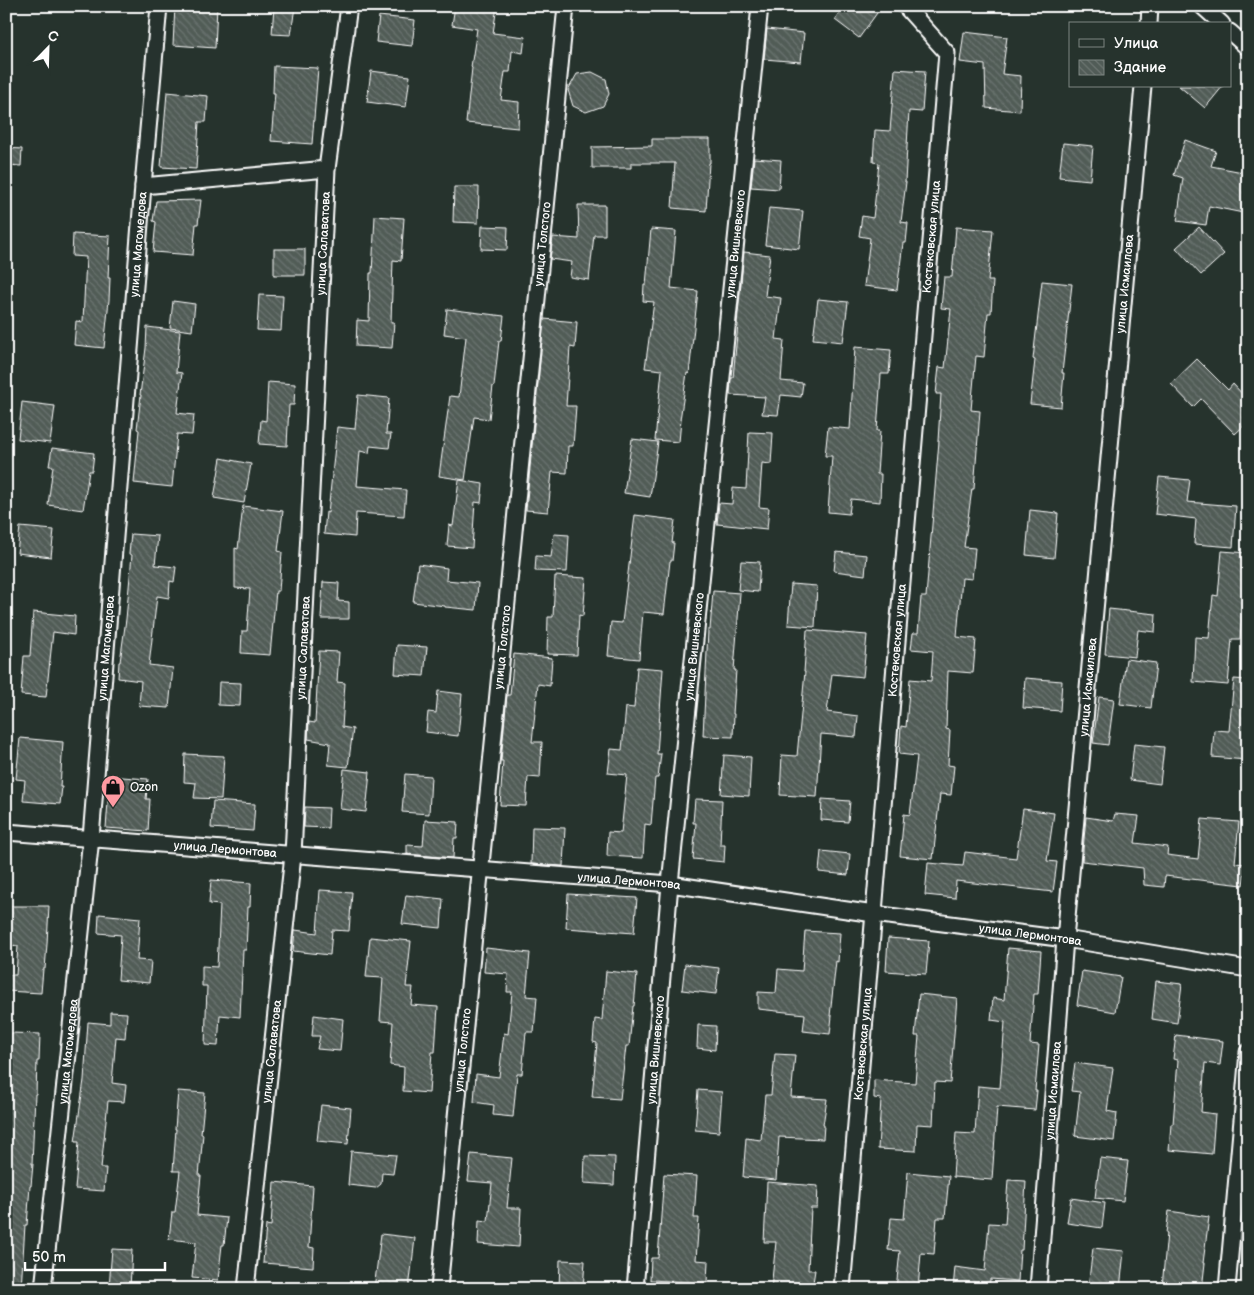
<svg xmlns="http://www.w3.org/2000/svg" width="1254" height="1295" font-family="'Balsamiq Sans',sans-serif">
  <style>
    .building { fill: url(#building-back-hatch); stroke: #fff }
    .lines { fill: none; stroke-linecap: round; stroke-linejoin: round }
    .street-casing { stroke: #fff; stroke-width: 19 }
    .street { stroke: #26332d; stroke-width: 15 }
    .labels { text-anchor: middle; stroke-width: 4; stroke-linejoin: round; paint-order: stroke }
    .street-label { font-size: 12px; fill: #fff; stroke: #26332d }
    .poi-label { font-size: 12px; fill: #fff; stroke: #26332d; text-anchor: start }
  </style>
  <defs>
    <pattern id="building-back-hatch" width="6" height="6" patternUnits="userSpaceOnUse" patternTransform="scale(1.25)"><rect width="6" height="6" fill="#515c57"/><path d="M-1 5l2 2M0 0l6 6M5-1l2 2" fill="none" stroke="#6b7470"/></pattern>
  </defs>
  <rect width="100%" height="100%" fill="#26332d"/>
  <filter id="ink" filterUnits="userSpaceOnUse"><feTurbulence type="fractalNoise" baseFrequency=".02" numOctaves="2"/><feDisplacementMap in="SourceGraphic" scale="10" xChannelSelector="R" yChannelSelector="G"/><feConvolveMatrix kernelMatrix="1 2 1 2 8 2 1 2 1" color-interpolation-filters="sRGB"/></filter>
  <g filter="url(#ink)">
    <g class="building">
      <path d="M175,6H217L215,48L173,45Z"/>
      <path d="M274,6H295L291,35L272,34Z"/>
      <path d="M455,6H497L493,33L525,37L523,53L512,51L510,72H505L501,100L519,102L518,128L466,123L472,68L471,67L477,29L452,25Z"/>
      <path d="M845,6H882L859,38L835,20Z"/>
      <path d="M379,16L415,20L412,46L376,42Z"/>
      <path d="M767,29L804,33L801,62L764,59Z"/>
      <path d="M964,32L1007,37L1002,74L1021,76L1020,111L986,108L985,65L960,62Z"/>
      <path d="M274,66L318,68L312,144L271,141L275,93H273Z"/>
      <path d="M895,69L925,71L922,112L909,111L905,182H906L901,222L908,223L906,243H903L897,290L864,286L870,238L859,236L862,216L873,218L879,163L873,162L875,130L890,131Z"/>
      <path d="M371,71L410,76L406,107L367,102Z"/>
      <path d="M592,72L606,79L609,94L603,106L586,112L573,106L568,90L577,74Z"/>
      <path d="M1179,86H1223L1205,108Z"/>
      <path d="M167,92L208,96L206,122H199L196,169L161,167Z"/>
      <path d="M652,139H710V163H709L706,211L672,208L675,163H631V168H592V147L652,146Z"/>
      <path d="M1185,140L1216,151L1211,166L1248,173V214L1209,206L1206,225L1177,221L1183,178L1174,175Z"/>
      <path d="M1063,143L1093,146L1090,180L1059,177Z"/>
      <path d="M6,148L22,149L21,166L6,165Z"/>
      <path d="M754,158L781,160L779,189L751,187Z"/>
      <path d="M454,187H479L478,223L453,222Z"/>
      <path d="M201,200L198,224H196L193,255L153,252L156,222L153,221L156,201Z"/>
      <path d="M578,205H605V235H594L589,280L570,277L572,262L550,259L553,237L579,239Z"/>
      <path d="M769,208L803,211L799,249L765,245Z"/>
      <path d="M375,216L404,218L401,261L393,260L391,322H394L392,348L356,346L357,320L369,321L370,273H372Z"/>
      <path d="M482,226L508,227L507,250L481,249Z"/>
      <path d="M956,227L993,230L988,281H993L991,313H988L984,357L976,356L971,410L980,411L974,489H972L964,547L975,548L972,579L962,578L957,637L976,639L973,673L948,671L946,729L950,730L948,765L954,766L951,795L940,794L933,859L900,856L904,814L910,815L917,756L899,754L901,726L906,727L910,679L931,681L933,651L911,649L913,633H918L921,597H926L939,441H938L941,394H936L939,367L945,368L951,309L941,308L944,277H952Z"/>
      <path d="M1199,227L1224,254L1201,275L1176,248Z"/>
      <path d="M651,229L676,231L671,288L698,291L689,374L687,373L680,420H681L679,442L655,440L662,370L645,368L654,302L643,301L644,285H646Z"/>
      <path d="M73,234L110,236L108,278H110L109,300L104,348L74,345L76,321L83,322L86,257L72,256Z"/>
      <rect x="274" y="249" width="31" height="26"/>
      <path d="M744,252L770,255L765,296L781,298L776,339L784,340L781,381L803,383L801,397L781,395L778,415L762,414L765,397L730,395L731,378H733L738,324H737Z"/>
      <path d="M1042,281L1072,284L1062,373H1064L1061,407L1030,404L1035,360L1033,359Z"/>
      <path d="M259,295L283,296L281,331L257,330Z"/>
      <path d="M818,299L848,302L843,342L813,339Z"/>
      <path d="M173,301L195,304L192,331L170,328Z"/>
      <path d="M447,309L504,316L501,341H499L494,386H493L489,419L474,417L465,480L439,476L450,396L459,397L466,337L444,334Z"/>
      <path d="M544,319L577,322L575,348L570,347L566,406H576L573,446H568L567,473L552,472L548,512L526,510Z"/>
      <path d="M147,327L180,331L176,372L182,373L177,413L194,415L192,435L177,434L172,487L134,483L139,430L137,429L141,395H140L146,348Z"/>
      <path d="M855,347L891,350L889,374H881L877,431H880L877,474H881L880,502L851,499L849,514L828,512L832,456H825L828,427L850,429Z"/>
      <path d="M1197,359L1228,390L1233,384L1248,400V422L1235,434L1201,399L1193,407L1171,384Z"/>
      <path d="M268,382L295,384L294,405H289L287,446L259,444L261,420L266,421Z"/>
      <path d="M358,395L389,398L386,434H391L389,448L370,446L369,453L360,451L357,486L406,490L404,516L356,513L355,537L324,534L326,512L328,513L337,427L355,429Z"/>
      <path d="M22,402L55,406L50,443L18,439Z"/>
      <path d="M749,432L773,433L771,464L762,463L759,507L769,508L767,529L717,524L719,503L732,504L733,488L746,489Z"/>
      <path d="M632,439L658,442L650,497L624,493Z"/>
      <path d="M52,448L94,453L92,471H89L83,510L48,505L53,466H49Z"/>
      <path d="M221,458L251,464L244,503L214,498Z"/>
      <path d="M1159,477L1190,480L1187,502L1236,506L1233,547L1194,544L1196,519L1155,514Z"/>
      <path d="M459,480L483,484L481,503L475,502L472,548L447,546L449,525L453,526Z"/>
      <path d="M243,506L283,511L278,551L282,552L279,591H276L270,655L241,653L242,631H247L250,589L235,588V548L238,549Z"/>
      <path d="M1030,510L1058,513L1054,558L1026,555Z"/>
      <path d="M635,515L675,520L672,543H674L672,561H670L664,614L643,612L639,659L608,656L611,622L622,623Z"/>
      <path d="M20,527L54,530L51,557L17,553Z"/>
      <path d="M131,534L158,536L155,565L176,567L174,582L170,581L169,598L157,596L149,665L173,668L169,708L139,706L141,681L118,678L119,662H120L126,619L132,555L129,554Z"/>
      <path d="M554,534L569,535L567,572L535,571L536,556L551,557Z"/>
      <path d="M1222,551L1248,553V579H1245L1240,639H1232L1228,685L1193,682L1195,637L1209,638L1213,595L1218,596Z"/>
      <path d="M836,552L867,555L865,575L834,571Z"/>
      <path d="M741,561L760,562L758,592L738,590Z"/>
      <path d="M418,564L447,568L446,580L478,583L476,610L445,607V606L413,602Z"/>
      <path d="M555,576L586,578L583,616L579,615L577,655L547,654L548,617H553Z"/>
      <path d="M323,582L339,583L338,601L349,602V619H321Z"/>
      <path d="M791,584L817,586L815,627L788,625Z"/>
      <path d="M713,591L740,593L734,670H736L733,714H734L733,737L703,736L708,630H710Z"/>
      <path d="M1109,609L1156,614L1155,632L1138,630L1135,657L1105,654Z"/>
      <path d="M33,612L75,616L74,635L53,632L46,697L21,695L24,656H30Z"/>
      <path d="M807,630L867,635L863,677L832,674L827,712L858,716L856,737L821,734L817,797L780,795L782,755L797,756L805,672H804Z"/>
      <path d="M397,645L427,647L424,676L395,674Z"/>
      <path d="M319,651L339,652L337,682L345,683L342,727L353,729L348,767L328,765L330,743L308,739L309,722L315,723Z"/>
      <path d="M514,654L552,658L550,686L538,684L532,742H542L540,778L528,777L526,806L500,805L503,761H501L507,695H510Z"/>
      <path d="M1126,659L1156,663L1151,708L1120,704Z"/>
      <path d="M637,667L663,669L657,754H661L658,778H655L651,825L645,824L643,858L607,856L608,832L621,833L627,775L608,773L611,749L622,750L626,707L634,708Z"/>
      <path d="M1025,678L1062,681L1060,711L1023,708Z"/>
      <path d="M1234,679L1248,680V733L1246,760L1212,757L1214,730L1229,731Z"/>
      <path d="M219,682L241,683L240,706L218,705Z"/>
      <path d="M438,691L462,694L458,736L426,732L428,712L436,713Z"/>
      <path d="M1099,697L1114,699L1108,745L1093,743Z"/>
      <path d="M20,738L63,742L60,787H62L60,804L23,801L25,780L16,779Z"/>
      <path d="M1134,744L1164,747L1160,784L1130,780Z"/>
      <path d="M185,754L224,756L221,799L194,798L196,783L184,782Z"/>
      <path d="M724,755L751,757L749,796L721,794Z"/>
      <path d="M344,769L370,772L366,812L340,809Z"/>
      <path d="M405,774L431,776L429,814L402,812Z"/>
      <path d="M110,776L148,779L146,799H150L148,831L106,828Z"/>
      <path d="M695,799L722,800L720,845H725L724,862L693,859L696,823H693Z"/>
      <path d="M822,799L850,801L848,822L821,820Z"/>
      <path d="M213,801L255,804L253,831L211,828Z"/>
      <path d="M305,807L329,808L328,828L304,827Z"/>
      <path d="M1023,809L1054,813L1047,861L1057,862L1053,892L956,881L955,898L925,895L928,863L963,866L965,852L1016,858Z"/>
      <path d="M1115,814L1139,816L1135,843L1168,847L1167,855L1198,859L1202,819L1239,822L1235,863L1246,864L1243,885L1165,876L1164,887L1144,885L1143,868L1082,861L1086,817L1113,821Z"/>
      <path d="M425,820L458,822L457,838H454L453,858L407,854V845L423,846Z"/>
      <path d="M532,827L565,828L563,866L531,864Z"/>
      <path d="M821,851L850,854L848,875L819,872Z"/>
      <path d="M211,880L251,883L250,907H248L246,950H243L240,1017L220,1015L218,1046L205,1045L207,986H202V966L217,967L220,905L209,904Z"/>
      <path d="M320,890L352,892L349,931L332,930L330,955L293,951L295,930L317,933Z"/>
      <path d="M568,894L637,898L634,933L566,928Z"/>
      <path d="M406,895L443,899L441,928L402,924Z"/>
      <path d="M10,906H49L47,944L45,969H43L41,993L6,991V975H16L18,946L9,945Z"/>
      <path d="M99,914L140,918L137,960L151,961L149,983L118,980L121,935L98,933Z"/>
      <path d="M805,931L840,933L838,962L836,961L830,1016H832L830,1034L803,1031L805,1014L758,1009V992L776,993L778,969L802,971Z"/>
      <path d="M370,937L411,941L406,987H413L411,1005L438,1007L435,1052H432L429,1093L403,1091L404,1067L390,1065L393,1022L380,1021L383,978L366,977Z"/>
      <path d="M888,938L929,941L926,974L886,971Z"/>
      <path d="M486,948L530,953L526,996L537,997L534,1032H526L522,1074H517L513,1117L493,1115L494,1105L474,1102L476,1074L499,1077L504,1033L508,1034L512,992H507L508,974L484,972Z"/>
      <path d="M1008,948L1041,951L1038,994H1034L1030,1044L1039,1045L1035,1091H1037L1035,1110L997,1107L992,1180L953,1177L956,1133L975,1134L978,1086L1000,1088L1005,1022L991,1020L993,998L1004,1000Z"/>
      <path d="M685,964L719,968L716,994L682,990Z"/>
      <path d="M606,971L637,974L634,1006H633L629,1046H626L620,1099L592,1097L597,1043L593,1042L595,1019L602,1020Z"/>
      <path d="M1082,971L1121,977L1115,1012L1077,1005Z"/>
      <path d="M1156,981L1182,984L1177,1023L1152,1019Z"/>
      <path d="M919,994L957,998L950,1083L935,1082L933,1125L917,1124L916,1151L878,1149L881,1099L874,1098V1080L915,1083L919,1036H915Z"/>
      <path d="M110,1012L127,1013L125,1038L116,1037L112,1083L126,1085L124,1102L108,1101L101,1168H106L104,1191L75,1189L79,1142H75L84,1080L88,1022L110,1024Z"/>
      <path d="M314,1015L343,1019L340,1051L317,1049L320,1036H312Z"/>
      <path d="M698,1025L716,1026L715,1050L697,1048Z"/>
      <path d="M11,1033L40,1034L39,1061H37L36,1094H35L32,1164H33L31,1186H30L27,1225H25L21,1289H6V1074H9Z"/>
      <path d="M1176,1035L1223,1041L1220,1065L1205,1063L1201,1112L1215,1114L1212,1154L1169,1150L1171,1124H1173L1178,1060L1173,1059Z"/>
      <path d="M775,1054L795,1055L791,1097L827,1099L823,1125H824L823,1139L779,1137L776,1180L743,1177L746,1138L761,1140L765,1095H771Z"/>
      <path d="M1075,1063L1113,1068L1107,1111L1117,1113L1114,1141L1075,1136L1080,1092L1071,1091Z"/>
      <path d="M698,1090L722,1092L719,1132L695,1130Z"/>
      <path d="M178,1091L205,1093L201,1134H203L199,1176H201L197,1215L227,1218L224,1245H222L218,1280L192,1278L196,1242L169,1239L172,1212H175L180,1171H173L176,1129H175Z"/>
      <path d="M321,1105L351,1108L348,1144L317,1141Z"/>
      <path d="M351,1151L396,1155L393,1174L382,1173L381,1184L376,1188L348,1185Z"/>
      <path d="M471,1154L512,1158L507,1208H521L519,1247L478,1244L479,1220L488,1221L492,1183L468,1181Z"/>
      <path d="M585,1156L615,1157L614,1185L584,1183Z"/>
      <path d="M1100,1158L1128,1161L1123,1201L1095,1198Z"/>
      <path d="M908,1172L949,1176L945,1218H937L934,1254L921,1253L918,1289H896L900,1251L888,1250L891,1218L904,1219Z"/>
      <path d="M664,1174L697,1176L694,1218H699L696,1260L708,1261L707,1283L650,1280L651,1258H658Z"/>
      <path d="M1008,1180L1026,1181L1022,1250H1020L1018,1281L990,1279L989,1289H953L955,1267L985,1271L989,1223L1005,1224Z"/>
      <path d="M274,1182L313,1186L309,1247L314,1248L313,1267L263,1263L266,1225L271,1226Z"/>
      <path d="M767,1182L818,1186L817,1208H811L808,1270H815L812,1289H771L776,1242H764Z"/>
      <path d="M1071,1198L1105,1203L1102,1228L1067,1223Z"/>
      <path d="M1169,1211L1209,1217L1203,1263H1205L1202,1289H1184L1162,1287L1167,1233H1166Z"/>
      <path d="M381,1234L415,1238L409,1289H374Z"/>
      <path d="M1093,1248L1124,1251L1120,1289H1101L1088,1287Z"/>
      <path d="M112,1249L132,1250L130,1289L109,1287Z"/>
      <path d="M560,1260L585,1261L583,1289H559Z"/>
    </g>
    <g class="lines">
      <defs>
        <g id="street">
          <path d="M1202,6L1222,24"/>
          <path d="M1149,24L1150,6"/>
          <path d="M1230,32L1248,48"/>
          <path d="M143,186L327,169"/>
          <path id="s1" d="M6,832L670,884L874,914L1065,939L1248,969"/>
          <path id="s2" d="M43,1289L91,838L143,186L159,6"/>
          <path id="s3" d="M246,1289L293,855L327,169L349,6"/>
          <path id="s4" d="M439,1289L566,6"/>
          <path id="s5" d="M635,1289L670,884L760,6"/>
          <path id="s6" d="M842,1289L947,53L905,6"/>
          <path id="s7" d="M1038,1289L1065,939L1143,86"/>
          <path d="M1227,1289L1248,1052"/>
        </g>
      </defs>
      <use href="#street" class="street-casing"/>
      <use href="#street" class="street"/>
    </g>
  </g>
  <defs>
    <symbol id="shop-pin" viewBox="-11 -11 22 30"><path d="M0 17L-7.5 6A9.5 9.5 0 1 1 7.5 6Z" fill="#ff9aa2" stroke="#26332d"/><path d="M-5-2.5h2.3a2.7 3.5 0 0 1 5.4 0H5L5.5 6h-11ZM-1.5-2.5h3a1.5 2.3 0 0 0-3 0Z" fill="#111"/></symbol>
  </defs>
  <g fill-rule="evenodd">
    <use href="#shop-pin" x="99" y="773" width="28" height="38"/>
  </g>
  <g class="labels">
    <g class="street-label">
      <text dy="4" stroke="none"><textPath href="#s6" startOffset="1056">Костековская улица</textPath></text>
      <text dy="4" stroke="none"><textPath href="#s3" startOffset="1049">улица Салаватова</textPath></text>
      <text dy="4" stroke="none"><textPath href="#s2" startOffset="1049">улица Магомедова</textPath></text>
      <text dy="4" stroke="none"><textPath href="#s4" startOffset="1050">улица Толстого</textPath></text>
      <text dy="4" stroke="none"><textPath href="#s5" startOffset="1050">улица Вишневского</textPath></text>
      <text dy="4" stroke="none"><textPath href="#s7" startOffset="1009">улица Исмаилова</textPath></text>
      <text dy="4" stroke="none"><textPath href="#s6" startOffset="651">Костековская улица</textPath></text>
      <text dy="4" stroke="none"><textPath href="#s4" startOffset="645">улица Толстого</textPath></text>
      <text dy="4" stroke="none"><textPath href="#s5" startOffset="645">улица Вишневского</textPath></text>
      <text dy="4" stroke="none"><textPath href="#s2" startOffset="644">улица Магомедова</textPath></text>
      <text dy="4" stroke="none"><textPath href="#s3" startOffset="644">улица Салаватова</textPath></text>
      <text dy="4" stroke="none"><textPath href="#s7" startOffset="604">улица Исмаилова</textPath></text>
      <text dy="4" stroke="none"><textPath href="#s1" startOffset="220">улица Лермонтова</textPath></text>
      <text dy="4" stroke="none"><textPath href="#s1" startOffset="625">улица Лермонтова</textPath></text>
      <text dy="4" stroke="none"><textPath href="#s1" startOffset="1030">улица Лермонтова</textPath></text>
      <text dy="4" stroke="none"><textPath href="#s6" startOffset="246">Костековская улица</textPath></text>
      <text dy="4" stroke="none"><textPath href="#s5" startOffset="240">улица Вишневского</textPath></text>
      <text dy="4" stroke="none"><textPath href="#s2" startOffset="239">улица Магомедова</textPath></text>
      <text dy="4" stroke="none"><textPath href="#s3" startOffset="239">улица Салаватова</textPath></text>
      <text dy="4" stroke="none"><textPath href="#s4" startOffset="240">улица Толстого</textPath></text>
      <text dy="4" stroke="none"><textPath href="#s7" startOffset="199">улица Исмаилова</textPath></text>
    </g>
    <g class="poi-label">
      <text x="130" y="791">Ozon</text>
    </g>
  </g>
  <rect width="1254" height="1295" fill="none" stroke="#26332d" stroke-width="25"/>
  <rect x="12" y="12" width="1229" height="1270" fill="none" stroke="#fff" stroke-width="2" filter="url(#ink)"/>
  <rect x="1069" y="22" width="162" height="65" fill="#26332d" stroke="#7d8581"/>
  <rect x="1079" y="39" width="25" height="8" fill="#26332d" stroke="#7d8581"/>
  <text x="1114" y="48" font-size="15" fill="#ffffff">Улица</text>
  <rect x="1079" y="60" width="25" height="15" fill="url(#building-back-hatch)" stroke="#7d8581"/>
  <text x="1114" y="72" font-size="15" fill="#ffffff">Здание</text>
  <g transform="translate(48 48) rotate(23)" stroke="#26332d" stroke-width="4" paint-order="stroke">
  <path d="M0-4L9 19L0 12L-9 19Z" fill="#ffffff"/>
  <text y="-8" font-size="14" font-weight="bold" text-anchor="middle" fill="#ffffff">С</text>
  </g>
  <path d="M25 1262v8h140v-8" fill="none" stroke="#ffffff" stroke-width="2.5"/>
  <text x="32" y="1262" font-size="15" fill="#ffffff" stroke="#26332d" stroke-width="4" paint-order="stroke">50 m</text>
</svg>
